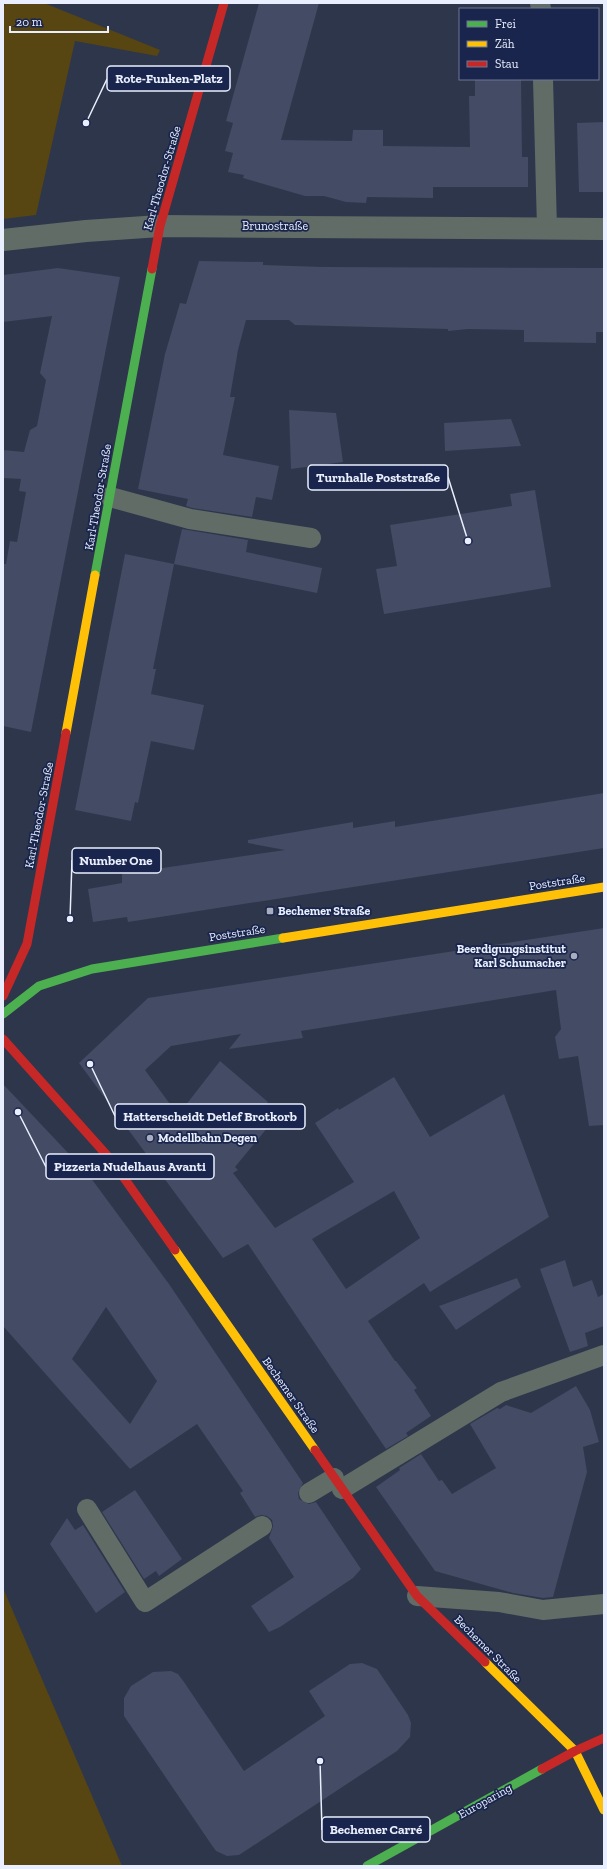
<svg xmlns="http://www.w3.org/2000/svg" width="607" height="1869" font-family="'Zilla Slab',serif">
  <style>
    .green { fill: #574512 }
    .building { fill: #434b65; fill-rule: evenodd }
    .lines { fill: none; stroke-linecap: round; stroke-linejoin: round }
    .lane { stroke: #616c66; stroke-width: 20 }
    .street { stroke: #616c66; stroke-width: 22 }
    .fast { stroke: #4caf50; stroke-width: 9 }
    .slow { stroke: #ffc107; stroke-width: 9 }
    .jam { stroke: #c62828; stroke-width: 9 }
    .poi-dot { fill: #a8aebf; stroke: #19254c; stroke-width: 1.5 }
    .labels { text-anchor: middle; stroke-width: 3.5; stroke-linejoin: round; paint-order: stroke }
    .street-label { font-size: 12px; fill: #e9effe; stroke: #19254c }
    .poi-label { font-size: 12px; font-weight: bold; fill: #e9effe; stroke: #19254c; text-anchor: start }
    .leader { fill: none; stroke: #e9effe; stroke-width: 1.5 }
    .callout-dot { fill: #e9effe; stroke: #19254c; stroke-width: 1.5 }
    .callout { fill: #19254c; stroke: #e9effe; stroke-width: 1.5 }
    .callout-label { font-size: 13px; text-anchor: middle; font-weight: bold; fill: #e9effe }
  </style>
  <rect width="100%" height="100%" fill="#2e364b"/>
  <g class="green">
    <path d="M6,3H44L160,50L157,56L75,41L36,215L3,219V8Z"/>
    <path d="M3,1588L122,1866H3Z"/>
  </g>
  <g class="building">
    <path d="M259,3H319L281,140L352,141L353,130H383V146L470,147L469,96H475V79H521L522,157H528V187H433V198L367,197L366,203L346,202L324,196H305L243,178L244,175L228,172L233,153L225,151L233,123L226,121Z"/>
    <path d="M604,122V192H579L577,123Z"/>
    <path d="M199,261L263,262V265L323,267L604,268V332H596V343L524,342V330L468,329L448,331V329L295,325L289,320H246L238,350L230,397H235L223,455L279,466L272,500L256,497L252,517L192,508L186,506L188,499L138,489L165,354L180,303L186,304Z"/>
    <path d="M58,268L120,277L31,732L3,726V564H6L10,541L17,542L26,492L19,491L21,479L3,478V450L24,452L30,430L37,426L46,380L40,373L52,316L3,322V275Z"/>
    <path d="M289,410L336,413L343,462L291,469Z"/>
    <path d="M511,419L521,446L445,451L444,423Z"/>
    <path d="M535,490L551,587L384,614L376,569L397,566L390,525L512,506L510,494Z"/>
    <path d="M182,529L248,540L246,552L322,568L317,593L174,564Z"/>
    <path d="M125,554L174,564L153,669H156L151,694L204,705L194,750L151,741L138,803L135,802L131,821L75,810Z"/>
    <path d="M604,793V848L128,922L127,917L93,922L88,889L122,883V874L285,850L248,843V840L353,822V828L395,821V827Z"/>
    <path d="M604,928V1125L589,1126L578,1056L559,1059L555,1037L561,1029L556,990L301,1031L303,1038L229,1049L241,1034L171,1046L145,1070L178,1115L220,1061L268,1102L266,1105L278,1115L235,1167L238,1170L233,1173L275,1228L354,1182L315,1123L338,1108L339,1110L394,1077L430,1137L504,1094L549,1217L430,1292L424,1283L368,1321L395,1361H396L417,1388L414,1390L431,1416L406,1433L408,1436L386,1449L248,1244L223,1258L79,1063L148,998ZM394,1191L420,1238L346,1289L312,1239Z"/>
    <path d="M3,1084L88,1174L169,1284L303,1483L298,1493L299,1499L309,1504L316,1502L361,1569L353,1578L280,1627L269,1632L251,1606L294,1577L269,1538L273,1526L272,1520L267,1516L261,1515L255,1517L240,1493L243,1491L197,1424L130,1469L3,1326ZM106,1307L157,1381L130,1424L72,1359Z"/>
    <path d="M565,1260L573,1287L592,1280L598,1297L604,1294V1326L585,1333L588,1346L570,1352L540,1269Z"/>
    <path d="M517,1278L521,1287L456,1330L439,1306Z"/>
    <path d="M576,1386L590,1410L599,1442L583,1447L587,1472L553,1597L543,1598L513,1593L435,1571L376,1487L400,1470L399,1468L421,1454L439,1481L442,1480L452,1494L496,1468L470,1424L497,1408L500,1409L506,1405L531,1413Z"/>
    <path d="M135,1490L182,1559L159,1576L156,1571L144,1579L102,1512Z"/>
    <path d="M67,1518L75,1530L83,1525L125,1592L96,1613L50,1544Z"/>
    <path d="M362,1663L377,1669L408,1715L411,1723L410,1737L397,1751L239,1855L227,1856L216,1851L211,1844L124,1716V1698L131,1686L153,1672L171,1671L178,1674L184,1682L244,1771L325,1716L309,1691L350,1664Z"/>
  </g>
  <g class="lines">
    <g class="lane">
      <path d="M540,3L541,9"/>
      <path d="M543,79L547,228"/>
      <path d="M110,497L190,519L311,538"/>
      <path d="M342,1489L501,1392L604,1355"/>
      <path d="M309,1493L334,1478"/>
      <path d="M87,1509L145,1602L262,1526"/>
      <path d="M417,1596L499,1602L543,1610L604,1604"/>
    </g>
    <path class="street" d="M3,240L86,231L160,226L604,229"/>
    <g class="fast">
      <path d="M95,575L152,269"/>
      <path d="M3,1014L39,986L92,969L283,938"/>
      <path d="M367,1866L542,1769"/>
    </g>
    <g class="slow">
      <path d="M66,733L95,575"/>
      <path d="M283,938L604,887"/>
      <path d="M175,1250L315,1450"/>
      <path d="M485,1662L575,1751L604,1810"/>
    </g>
    <g class="jam">
      <path d="M152,269L160,226L224,3"/>
      <path d="M3,996L27,944L66,733"/>
      <path d="M3,1039L112,1161L175,1250"/>
      <path d="M315,1450L417,1596L485,1662"/>
      <path d="M542,1769L575,1751L604,1738"/>
    </g>
  </g>
  <g class="poi-dot">
    <rect x="266" y="907" width="8" height="8" rx="2"/>
    <circle cx="574" cy="956" r="4"/>
    <circle cx="150" cy="1138" r="4"/>
  </g>
  <g class="labels">
    <g class="street-label">
      <text transform="translate(162 178) rotate(-74)" y="4">Karl-Theodor-Straße</text>
      <text x="275" y="230">Brunostraße</text>
      <text transform="translate(98 497) rotate(-80)" y="4">Karl-Theodor-Straße</text>
      <text transform="translate(39 815) rotate(-79)" y="4">Karl-Theodor-Straße</text>
      <text transform="translate(557 882) rotate(-9)" y="4">Poststraße</text>
      <text transform="translate(237 933) rotate(-9)" y="4">Poststraße</text>
      <text transform="translate(291 1395) rotate(55)" y="4">Bechemer Straße</text>
      <text transform="translate(488 1649) rotate(45)" y="4">Bechemer Straße</text>
      <text transform="translate(485 1801) rotate(-29)" y="4">Europaring</text>
    </g>
    <g class="poi-label">
      <text x="278" y="915">Bechemer Straße</text>
      <text x="566" y="953" text-anchor="end">Beerdigungsinstitut<tspan x="566" dy="14">Karl Schumacher</tspan></text>
      <text x="158" y="1142">Modellbahn Degen</text>
    </g>
  </g>
  <path class="leader" d="M86 123L107 79M468 541L448 477M70 919L72 860M90 1064L115 1116M18 1112L46 1167M320 1761L322 1830"/>
  <g class="callout-dot">
    <circle cx="86" cy="123" r="4"/>
    <circle cx="468" cy="541" r="4"/>
    <circle cx="70" cy="919" r="4"/>
    <circle cx="90" cy="1064" r="4"/>
    <circle cx="18" cy="1112" r="4"/>
    <circle cx="320" cy="1761" r="4"/>
  </g>
  <g class="callout">
    <rect x="107" y="66" width="123" height="25" rx="4"/>
    <rect x="308" y="465" width="140" height="25" rx="4"/>
    <rect x="72" y="848" width="89" height="25" rx="4"/>
    <rect x="115" y="1104" width="190" height="25" rx="4"/>
    <rect x="46" y="1154" width="168" height="25" rx="4"/>
    <rect x="322" y="1817" width="108" height="25" rx="4"/>
  </g>
  <g class="callout-label">
    <text x="169" y="83">Rote-Funken-Platz</text>
    <text x="378" y="482">Turnhalle Poststraße</text>
    <text x="116" y="865">Number One</text>
    <text x="210" y="1121">Hatterscheidt Detlef Brotkorb</text>
    <text x="130" y="1171">Pizzeria Nudelhaus Avanti</text>
    <text x="376" y="1834">Bechemer Carré</text>
  </g>
  <rect width="607" height="1869" fill="none" stroke="#e9effe" stroke-width="8"/>
  <rect x="459" y="8" width="140" height="72" fill="#19254c" stroke="#6c7693"/>
  <rect x="467" y="21" width="20" height="6" fill="#4caf50" stroke="#6c7693"/>
  <text x="495" y="28" font-size="12" fill="#e9effe">Frei</text>
  <rect x="467" y="41" width="20" height="6" fill="#ffc107" stroke="#6c7693"/>
  <text x="495" y="48" font-size="12" fill="#e9effe">Zäh</text>
  <rect x="467" y="61" width="20" height="6" fill="#c62828" stroke="#6c7693"/>
  <text x="495" y="68" font-size="12" fill="#e9effe">Stau</text>
  <path d="M10 26v6h98v-6" fill="none" stroke="#e9effe" stroke-width="2"/>
  <text x="16" y="26" font-size="12" fill="#e9effe" stroke="#19254c" stroke-width="3" paint-order="stroke">20 m</text>
</svg>
